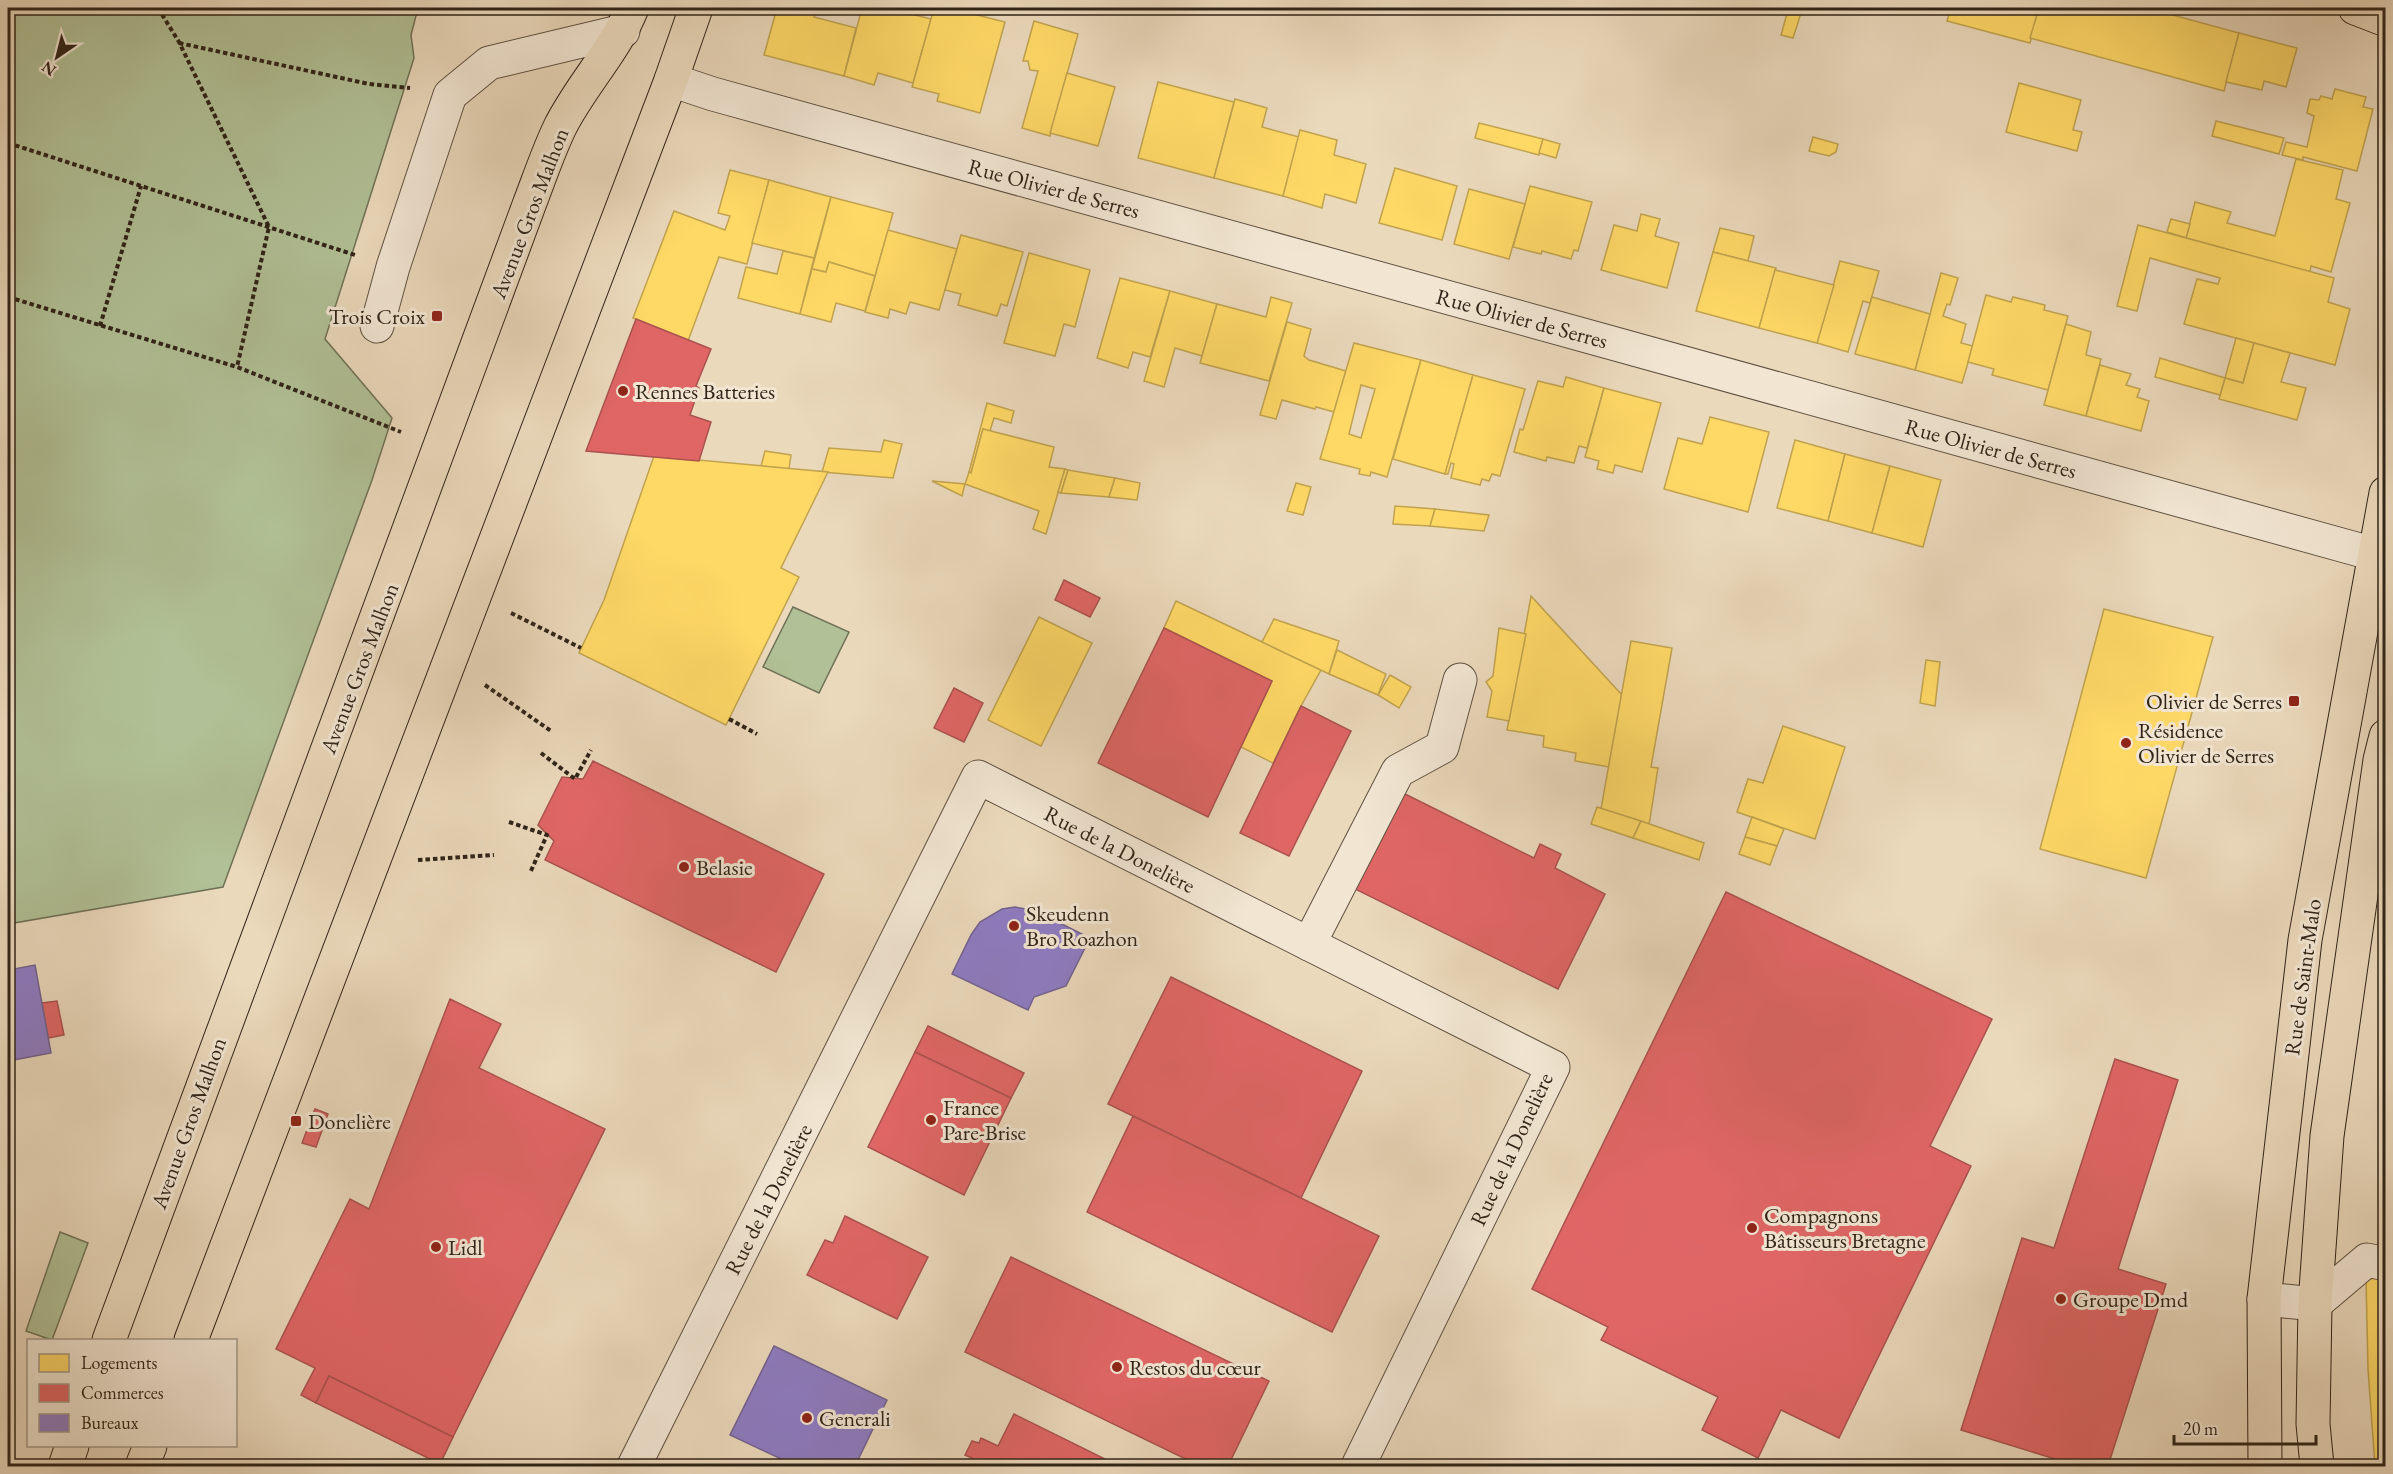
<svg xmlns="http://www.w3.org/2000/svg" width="2393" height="1474" font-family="'EB Garamond',serif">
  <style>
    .green { fill: #b1c096; stroke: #707257; stroke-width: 1.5 }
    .homes { fill: #ffd966; stroke: #c1a34f; stroke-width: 1.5; fill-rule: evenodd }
    .shops { fill: #e06666; stroke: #ab524f; stroke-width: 1.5 }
    .offices { fill: #8e7cc3; stroke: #726290; stroke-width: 1.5 }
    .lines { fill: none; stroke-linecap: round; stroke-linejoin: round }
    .minor-casing { stroke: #5f5141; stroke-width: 35 }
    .major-casing { stroke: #302418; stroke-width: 35 }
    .path { stroke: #302418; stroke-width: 4; stroke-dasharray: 4.5 3; stroke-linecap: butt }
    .minor { stroke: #f2e6d3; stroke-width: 33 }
    .major { stroke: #ebd9bc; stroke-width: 33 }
    .poi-dot { fill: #8f2418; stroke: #f2e6d3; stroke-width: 2 }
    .labels { text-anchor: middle; stroke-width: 6; stroke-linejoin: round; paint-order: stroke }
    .street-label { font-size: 22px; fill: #302418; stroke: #f2e6d3 }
    .poi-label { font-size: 22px; fill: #302418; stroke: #f2e6d3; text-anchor: start }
  </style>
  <rect width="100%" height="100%" fill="#ebd9bc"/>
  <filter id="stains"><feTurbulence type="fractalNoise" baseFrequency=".00333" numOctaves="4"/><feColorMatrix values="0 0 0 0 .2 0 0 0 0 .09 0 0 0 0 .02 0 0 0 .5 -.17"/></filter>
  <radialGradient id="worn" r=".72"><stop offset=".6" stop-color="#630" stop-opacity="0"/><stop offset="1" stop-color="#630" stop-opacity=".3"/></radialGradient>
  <g class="green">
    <path d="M8,8H418L411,35L414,58L325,339L392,418L372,480L223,887L8,924Z"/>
    <path d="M793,607L849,632L819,693L763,667Z"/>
    <path d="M60,1232L88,1243L52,1340L26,1331Z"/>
  </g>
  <g class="homes">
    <path d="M777,8L786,10L787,8H817L814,17L856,28L844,76L764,55Z"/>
    <path d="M862,8H887L931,19L913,83L878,73L874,85L844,76Z"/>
    <path d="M934,8H962L961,11L1005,22L980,113L937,101L939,94L912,87Z"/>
    <path d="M1951,8H2039L2030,43L1947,21Z"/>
    <path d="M2039,8H2147L2239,33L2224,91L2030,38Z"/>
    <path d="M1788,10L1801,13L1793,38L1781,35Z"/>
    <path d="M1034,21L1078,34L1050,136L1022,128L1038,71L1030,70L1028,61H1023Z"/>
    <path d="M2239,33L2297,48L2286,87L2264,81L2262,90L2226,82Z"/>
    <path d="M1067,73L1115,87L1098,146L1050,133Z"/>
    <path d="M1158,82L1234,102L1214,178L1138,158Z"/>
    <path d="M2019,83L2081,100L2073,130L2082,132L2077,151L2006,132Z"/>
    <path d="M2335,89L2366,97L2363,107L2373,109L2357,171L2303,157V160L2282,155L2286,142L2307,147L2314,116L2307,113L2310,99L2319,100L2321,96L2332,99Z"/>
    <path d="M1235,99L1267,108L1262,127L1299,137L1283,196L1214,178Z"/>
    <path d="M2216,121L2284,138L2279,154L2212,136Z"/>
    <path d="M1479,123L1543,139L1539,155L1475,138Z"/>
    <path d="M1300,130L1337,140L1334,155L1366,164L1356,203L1325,194L1322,208L1283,196Z"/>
    <path d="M1813,137L1838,144L1836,152L1829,156L1809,151Z"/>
    <path d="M1543,139L1560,144L1556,158L1539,153Z"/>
    <path d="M2296,159L2343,170L2336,199L2350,203L2331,272L2311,266L2310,272L2186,238L2195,202L2231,212L2227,223L2275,236Z"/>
    <path d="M1395,168L1457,186L1442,240L1379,223Z"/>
    <path d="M730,170L769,180L747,264L719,257L688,341L633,318L674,211L725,230L730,216L718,213Z"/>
    <path d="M769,180L831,197L814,258L752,243Z"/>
    <path d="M1530,186L1592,202L1578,251L1574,250L1571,259L1542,251L1541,254L1513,247Z"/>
    <path d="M1469,189L1525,204L1509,259L1454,244Z"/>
    <path d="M831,197L893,213L875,276L829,262L826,272L812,269Z"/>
    <path d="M1641,214L1660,219L1655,236L1679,243L1667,288L1601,270L1614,225L1637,231Z"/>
    <path d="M2171,219L2190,224L2186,238L2167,232Z"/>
    <path d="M2138,225L2334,278L2328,302L2350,309L2335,365L2184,324L2197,279L2218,284L2220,278L2150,258L2137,311L2117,306Z"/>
    <path d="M1720,228L1754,236L1748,261L1713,252Z"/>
    <path d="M888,230L957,249L939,310L910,302L906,314L890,309L888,318L865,312Z"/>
    <path d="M961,235L1023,252L1007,306L1001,304L997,316L958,305L961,294L945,290Z"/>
    <path d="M783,251L814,258L800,314L738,298L746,267L777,274Z"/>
    <path d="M1713,252L1776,268L1759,328L1696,311Z"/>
    <path d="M1029,253L1090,270L1075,327L1064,324L1055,356L1004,343Z"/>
    <path d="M1840,261L1879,271L1870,303L1863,301L1848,352L1817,343Z"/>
    <path d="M829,262L875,276L865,311L836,303L831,322L800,314L812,269L826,272Z"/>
    <path d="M1775,270L1834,285L1817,343L1759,328Z"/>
    <path d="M1941,273L1958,278L1950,305L1947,304L1943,316L1966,324L1961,343L1973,346L1962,383L1915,370Z"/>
    <path d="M1120,278L1170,291L1150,357L1133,352L1128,368L1097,358Z"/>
    <path d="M1170,291L1217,304L1202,356L1175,348L1164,387L1144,381Z"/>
    <path d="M1986,295L2011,302L2013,297L2045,305L2044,310L2068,316L2048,390L1992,375L1994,369L1968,362Z"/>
    <path d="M1271,297L1292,303L1269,381L1200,363L1217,304L1266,317Z"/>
    <path d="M1872,297L1930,314L1915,370L1855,354Z"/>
    <path d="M1287,322L1311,329L1304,356L1309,360L1346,371L1334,412L1316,407L1315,409L1282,400L1276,419L1260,415Z"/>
    <path d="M2066,324L2091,332L2086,355L2101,359L2086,416L2044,405Z"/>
    <path d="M2236,338L2254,343L2243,383L2225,378Z"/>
    <path d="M1354,343L1421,360L1387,477L1371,472L1370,476L1359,474L1360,469L1320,459ZM1361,385L1375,389L1361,438L1349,434Z"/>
    <path d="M2254,343L2290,353L2281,382L2306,388L2297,420L2219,399L2225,378L2243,383Z"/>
    <path d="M2160,358L2225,378L2220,395L2155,377Z"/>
    <path d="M1421,360L1473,375L1445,474L1393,459Z"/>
    <path d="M2100,365L2131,374L2126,385L2140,389L2137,397L2149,401L2141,431L2086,416Z"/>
    <path d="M1473,375L1525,389L1500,476L1492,474L1489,481L1482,479L1480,485L1451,478L1454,464L1451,463L1448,474H1445Z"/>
    <path d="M1566,377L1604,388L1587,448L1579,446L1574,463L1547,457L1546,461L1514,452L1520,429L1523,430L1538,381L1563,387Z"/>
    <path d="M1604,388L1661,403L1642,472L1615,465L1613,473L1597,469L1599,461L1585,457Z"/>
    <path d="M987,403L1014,411L1011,423L994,418L990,431L983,429L971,473L969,472Z"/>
    <path d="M1710,417L1769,432L1748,512L1664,489L1678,438L1702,444Z"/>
    <path d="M983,429L1054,447L1049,467L1065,469L1046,534L1033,529L1039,511L965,484L969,472L971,473Z"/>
    <path d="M884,440L902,444L893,478L822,472L829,448L881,452Z"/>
    <path d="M1795,440L1845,454L1828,521L1777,508Z"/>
    <path d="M765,451L791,455L789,469L761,466Z"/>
    <path d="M1845,454L1890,466L1872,533L1828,521Z"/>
    <path d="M654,456L828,472L781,568L799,577L726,725L579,653L604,600Z"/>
    <path d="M1890,466L1941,480L1923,547L1872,533Z"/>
    <path d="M1065,469L1068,470L1061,493L1058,492Z"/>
    <path d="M1068,470L1115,478L1109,497L1061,493Z"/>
    <path d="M1115,478L1140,483L1137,500L1109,497Z"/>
    <path d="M932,481L965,484L962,496Z"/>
    <path d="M1296,483L1311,487L1303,515L1287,511Z"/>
    <path d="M1395,506L1435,509L1430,526L1393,524Z"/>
    <path d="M1435,509L1489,515L1484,531L1430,526Z"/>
    <path d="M1531,596L1622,695L1609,767L1575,761L1576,753L1543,747L1544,736L1507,730Z"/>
    <path d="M1176,601L1321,670L1301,706L1273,763L1241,747L1272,681L1164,628Z"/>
    <path d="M2104,609L2213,637L2146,878L2040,849Z"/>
    <path d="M1039,617L1092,643L1041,746L988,720Z"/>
    <path d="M1274,619L1339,641L1329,674L1262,642Z"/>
    <path d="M1499,628L1526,634L1509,721L1487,717L1492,691L1486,682L1493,676Z"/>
    <path d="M1631,641L1672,648L1651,767L1658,768L1649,825L1601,809Z"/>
    <path d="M1337,650L1386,674L1378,695L1329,674Z"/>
    <path d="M1926,660L1940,662L1935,706L1920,703Z"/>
    <path d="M1390,675L1411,687L1399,708L1378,695Z"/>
    <path d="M1783,726L1845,747L1815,839L1737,812L1748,779L1763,783Z"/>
    <path d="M1597,807L1641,821L1633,838L1591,824Z"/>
    <path d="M1752,817L1784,829L1777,846L1745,837Z"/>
    <path d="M1641,821L1704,843L1699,860L1633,838Z"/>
    <path d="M1745,837L1777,846L1770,865L1739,854Z"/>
    <path d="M2386,1278V1466H2375L2368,1369L2366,1279Z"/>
  </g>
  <g class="shops">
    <path d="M636,319L711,349L696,386L699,388L690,415L711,422L699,461L586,451Z"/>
    <path d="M1064,580L1100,598L1090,617L1055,600Z"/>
    <path d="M1164,628L1272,681L1208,817L1098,763Z"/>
    <path d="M954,688L983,703L964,742L934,728Z"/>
    <path d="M1301,706L1351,731L1289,856L1240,833Z"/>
    <path d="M593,761L824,874L776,972L545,860L554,841L538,825L562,777L583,779Z"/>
    <path d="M1401,792L1534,858L1540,844L1561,854L1555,868L1605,894L1558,989L1353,888Z"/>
    <path d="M1726,892L1992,1019L1930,1146L1971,1166L1839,1438L1781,1410L1758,1458L1702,1430L1718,1397L1601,1340L1608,1327L1532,1289Z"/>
    <path d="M1171,977L1362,1071L1301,1198L1108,1104Z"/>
    <path d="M450,999L501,1024L479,1068L605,1129L453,1437L329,1376L316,1403L301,1395L315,1368L276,1349L350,1199L369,1209Z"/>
    <path d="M57,1001L64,1035L48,1038L42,1003Z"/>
    <path d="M928,1026L1024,1073L1011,1098L915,1052Z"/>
    <path d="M915,1052L1011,1098L964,1195L868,1147Z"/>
    <path d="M2115,1059L2178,1080L2118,1269L2166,1284L2108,1466H2078L1961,1430L2022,1238L2054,1248Z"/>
    <path d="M315,1109L328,1114L316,1147L302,1143Z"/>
    <path d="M1133,1116L1379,1236L1332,1332L1087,1212Z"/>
    <path d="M845,1216L928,1257L897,1319L807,1275L825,1240L833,1243Z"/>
    <path d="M1011,1257L1269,1381L1228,1466H1200L965,1352Z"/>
    <path d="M329,1376L453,1437L440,1464L316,1403Z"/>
    <path d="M1014,1414L1111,1462L1108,1466H968L972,1458L965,1455L972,1441L979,1443L981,1438L998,1446Z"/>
  </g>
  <g class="offices">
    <path d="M1015,907L1036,911L1090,938L1066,986L1034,997L1028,1010L952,974L971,935L980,922L1002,909Z"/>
    <path d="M35,965L51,1053L8,1061V970Z"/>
    <path d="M774,1346L887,1400L855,1466H796L730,1435Z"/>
  </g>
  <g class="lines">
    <defs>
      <g id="minor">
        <path d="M671,80L713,94L2374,554"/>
        <path d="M377,326L393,267L450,95L489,63L623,31"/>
        <path d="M1309,944L1398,771L1442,747L1460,680"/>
        <path d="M2264,1299L2315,1304L2367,1260L2386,1264"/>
        <path d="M634,1466L978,777L1553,1067L1358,1466"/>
      </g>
      <g id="major">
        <path d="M2355,8L2386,20"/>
        <path d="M109,1340L529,205C539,179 548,152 560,127C581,85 615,51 632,8"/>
        <path d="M191,1340L671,80L696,8"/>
        <path d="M65,1466L72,1446"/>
        <path d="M142,1466L150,1446"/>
        <path d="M2265,1466L2264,1299L2305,940L2386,493"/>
        <path d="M2317,1466L2313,1424L2315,1304L2327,1136L2380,760L2386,736"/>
      </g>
    </defs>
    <use href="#minor" class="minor-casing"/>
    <use href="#major" class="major-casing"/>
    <g class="path">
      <path d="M158,8L179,42L269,227L237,367"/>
      <path d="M179,43L369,84L410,88"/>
      <path d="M8,143L355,255"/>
      <path d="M8,297L237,367L401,432"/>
      <path d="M100,326L141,186"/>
      <path d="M511,613L581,648"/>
      <path d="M485,685L551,731"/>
      <path d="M729,719L757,734"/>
      <path d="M541,753L575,779L591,750"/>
      <path d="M509,822L547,835L530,873"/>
      <path d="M418,860L494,855"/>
    </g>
    <use href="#minor" class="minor"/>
    <use href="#major" class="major"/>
  </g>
  <g class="poi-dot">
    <rect x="431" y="310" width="12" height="12" rx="3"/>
    <circle cx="623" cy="391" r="6"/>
    <rect x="2288" y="695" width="12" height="12" rx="3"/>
    <circle cx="2126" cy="743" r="6"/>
    <circle cx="684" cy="867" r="6"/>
    <circle cx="1014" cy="926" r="6"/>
    <circle cx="931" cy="1120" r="6"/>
    <rect x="290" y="1115" width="12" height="12" rx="3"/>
    <circle cx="1752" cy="1228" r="6"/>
    <circle cx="436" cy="1247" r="6"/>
    <circle cx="2061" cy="1299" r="6"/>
    <circle cx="1117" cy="1367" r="6"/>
    <circle cx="807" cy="1418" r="6"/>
  </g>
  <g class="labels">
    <g class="street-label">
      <text transform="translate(1054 188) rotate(15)" y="8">Rue Olivier de Serres</text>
      <text transform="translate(529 213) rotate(-69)" y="8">Avenue Gros Malhon</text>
      <text transform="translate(1522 318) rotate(15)" y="8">Rue Olivier de Serres</text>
      <text transform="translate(1991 448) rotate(15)" y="8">Rue Olivier de Serres</text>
      <text transform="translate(359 668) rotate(-69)" y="8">Avenue Gros Malhon</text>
      <text transform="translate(1120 849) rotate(27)" y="8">Rue de la Donelière</text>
      <text transform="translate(2302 977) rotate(-82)" y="8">Rue de Saint-Malo</text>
      <text transform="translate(188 1123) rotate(-70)" y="8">Avenue Gros Malhon</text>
      <text transform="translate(1511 1149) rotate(-65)" y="8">Rue de la Donelière</text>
      <text transform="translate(768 1199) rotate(-63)" y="8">Rue de la Donelière</text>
    </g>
    <g class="poi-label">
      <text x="425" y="324" text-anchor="end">Trois Croix</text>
      <text x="635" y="399">Rennes Batteries</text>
      <text x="2282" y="709" text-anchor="end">Olivier de Serres</text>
      <text x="2138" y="738">Résidence<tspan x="2138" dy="25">Olivier de Serres</tspan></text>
      <text x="696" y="875">Belasie</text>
      <text x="1026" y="921">Skeudenn<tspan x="1026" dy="25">Bro Roazhon</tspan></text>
      <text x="943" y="1115">France<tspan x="943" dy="25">Pare-Brise</tspan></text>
      <text x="308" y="1129">Donelière</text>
      <text x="1764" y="1223">Compagnons<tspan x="1764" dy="25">Bâtisseurs Bretagne</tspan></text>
      <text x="448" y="1255">Lidl</text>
      <text x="2073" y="1307">Groupe Dmd</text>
      <text x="1129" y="1375">Restos du cœur</text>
      <text x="819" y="1426">Generali</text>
    </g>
  </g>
  <rect width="2393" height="1474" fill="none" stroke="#ebd9bc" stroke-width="30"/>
  <rect x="9" y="9" width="2375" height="1456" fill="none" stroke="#302418" stroke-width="3"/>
  <rect x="15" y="15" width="2363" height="1444" fill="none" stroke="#302418" stroke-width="1.5"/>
  <rect x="27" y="1339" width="210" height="108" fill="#f2e6d3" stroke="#a49888" stroke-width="1.5"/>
  <rect x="39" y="1354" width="30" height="18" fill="#ffd966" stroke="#a49888" stroke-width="1.5"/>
  <text x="81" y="1369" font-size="18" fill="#302418">Logements</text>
  <rect x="39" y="1384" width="30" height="18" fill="#e06666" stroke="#a49888" stroke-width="1.5"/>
  <text x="81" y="1399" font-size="18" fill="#302418">Commerces</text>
  <rect x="39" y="1414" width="30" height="18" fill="#8e7cc3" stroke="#a49888" stroke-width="1.5"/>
  <text x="81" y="1429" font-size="18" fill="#302418">Bureaux</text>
  <g transform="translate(57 57) rotate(215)" stroke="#f2e6d3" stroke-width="4.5" paint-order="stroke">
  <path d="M0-4.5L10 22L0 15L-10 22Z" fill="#302418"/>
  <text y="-9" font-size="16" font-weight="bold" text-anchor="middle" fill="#302418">N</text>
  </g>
  <path d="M2174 1435v9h142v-9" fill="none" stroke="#302418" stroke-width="3"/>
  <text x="2183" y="1435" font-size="18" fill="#302418" stroke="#f2e6d3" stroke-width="4.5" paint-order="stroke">20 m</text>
  <rect width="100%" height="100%" filter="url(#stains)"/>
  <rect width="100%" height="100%" fill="url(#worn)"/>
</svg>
